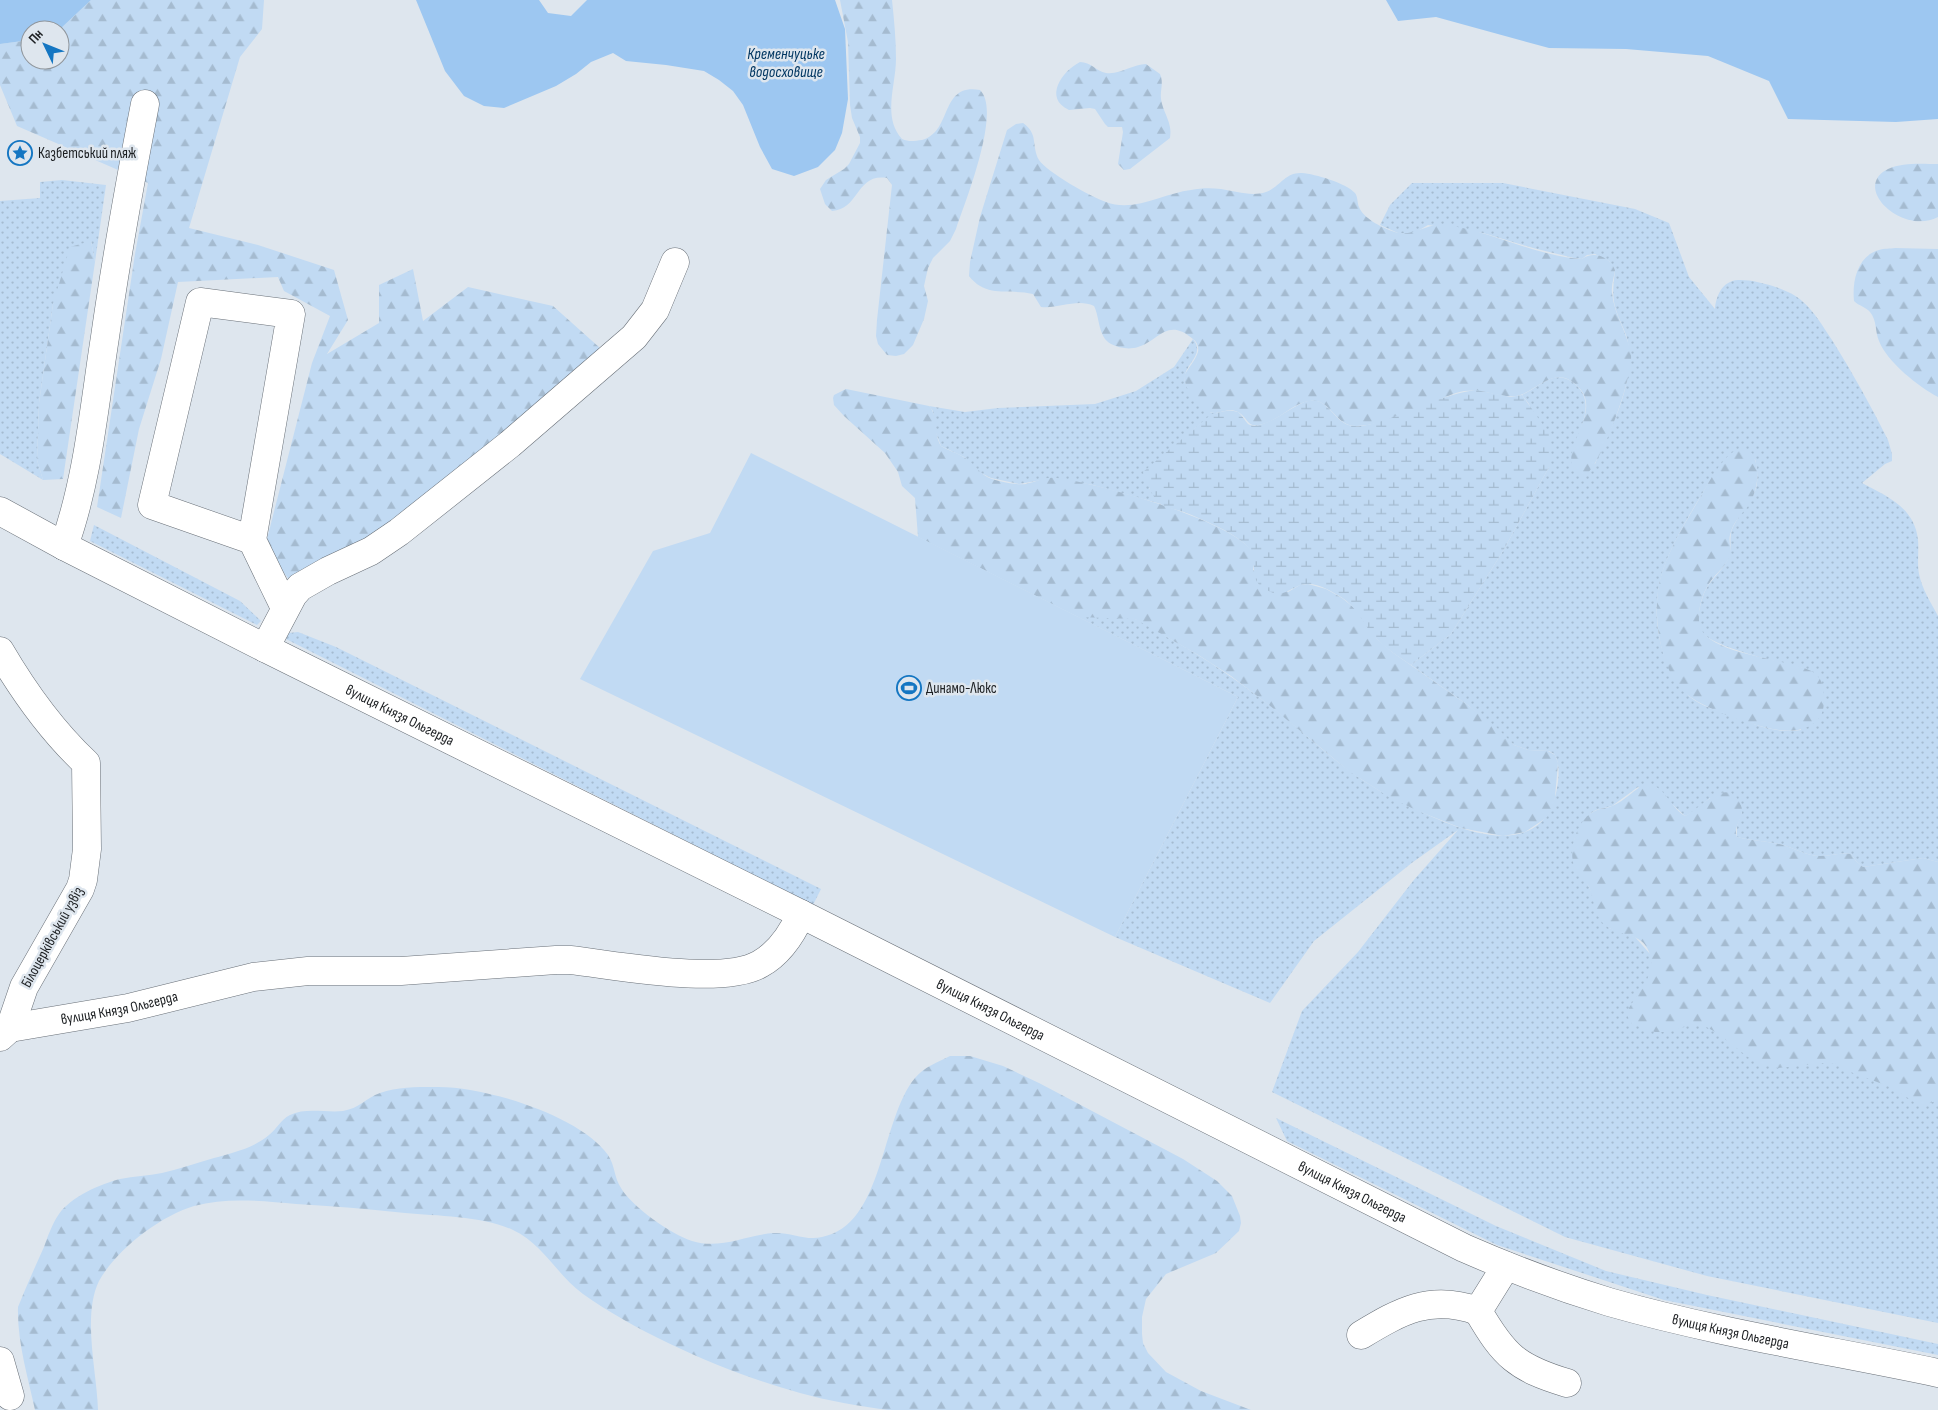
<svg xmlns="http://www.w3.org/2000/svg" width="1938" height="1410" font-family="'Sofia Sans Condensed',sans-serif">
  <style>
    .grass { fill: url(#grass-dots); fill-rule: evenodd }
    .forest { fill: url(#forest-firs) }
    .wetland { fill: url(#wetland-marsh) }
    .pitch { fill: #c1daf3 }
    .water { fill: #9dc7f1 }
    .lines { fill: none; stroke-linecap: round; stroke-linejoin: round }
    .minor-casing { stroke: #686f77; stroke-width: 29 }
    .minor { stroke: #fff; stroke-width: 28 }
    .labels { text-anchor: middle; stroke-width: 5; stroke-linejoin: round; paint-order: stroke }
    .poi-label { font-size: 15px; fill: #1c1f22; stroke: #dee6ee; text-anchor: start }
    .street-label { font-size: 15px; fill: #1c1f22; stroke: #dee6ee }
    .water-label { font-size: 16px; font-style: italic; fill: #003661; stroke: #dee6ee }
  </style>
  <defs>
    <pattern id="grass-dots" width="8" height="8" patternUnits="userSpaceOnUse" patternTransform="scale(1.25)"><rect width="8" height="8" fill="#c1daf3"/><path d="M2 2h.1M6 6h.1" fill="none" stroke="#a5bbd0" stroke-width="1.8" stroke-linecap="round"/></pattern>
    <pattern id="forest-firs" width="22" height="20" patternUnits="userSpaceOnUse" patternTransform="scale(1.25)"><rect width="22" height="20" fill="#c1daf3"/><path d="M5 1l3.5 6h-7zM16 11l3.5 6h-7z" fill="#a5bbd0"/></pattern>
    <pattern id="wetland-marsh" width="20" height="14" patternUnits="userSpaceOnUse" patternTransform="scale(1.25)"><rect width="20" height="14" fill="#c1daf3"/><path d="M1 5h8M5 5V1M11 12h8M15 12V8" fill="none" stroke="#a5bbd0"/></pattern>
  </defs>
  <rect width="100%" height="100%" fill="#dee6ee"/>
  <g class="grass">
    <path d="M62,180L106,185L95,262L91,241L53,304L39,403L37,460L43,480L0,454V201L40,198V182Z"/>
    <path d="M1412,183H1503L1635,209L1669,223L1689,277L1715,309C1716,296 1722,281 1738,280C1755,279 1789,289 1802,301C1815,312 1823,327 1832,340C1852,372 1871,406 1888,440L1892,454V461L1885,464L1862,483C1887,496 1915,508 1918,540C1919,551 1917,563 1919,574C1922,589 1931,603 1938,616V862L1923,858L1863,867L1856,861L1851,854C1840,852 1831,856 1820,856C1807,856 1796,849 1783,845C1768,841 1752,841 1737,837V826L1742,812L1710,798L1693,812L1685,816L1673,805L1638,787L1612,806L1596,810L1591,813L1575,838L1573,847L1577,869L1586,881L1609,928L1635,937L1682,990L1938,1098V1323L1707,1276L1565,1237L1272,1092L1302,1011L1358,952L1413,881L1458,830L1413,862L1314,941L1270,1003L1115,937L1238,697L1078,617C1092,617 1123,615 1135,619C1146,622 1163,635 1174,641C1207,659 1238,681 1268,704C1303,731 1334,763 1372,786C1382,793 1394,798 1405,804C1442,822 1512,857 1545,818C1556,807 1564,766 1554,754L1549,751L1528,750L1514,745L1469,706L1411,665L1451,634L1503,551L1549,467L1529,404L1522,395C1532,390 1542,382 1553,378C1561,376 1568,378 1575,384C1595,401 1582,424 1575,445L1595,464C1612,425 1634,387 1628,343C1627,335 1622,326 1619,318C1611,299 1613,290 1615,270L1609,261L1595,254L1587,255L1582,259L1574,258L1533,248L1483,233L1428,225L1416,232L1408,234L1398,233L1380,225L1390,205ZM1755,459C1763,496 1749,497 1734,525C1727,537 1734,549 1727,561C1720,574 1708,581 1703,596C1700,605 1696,621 1700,630C1709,647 1782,663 1803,668L1801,730C1776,735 1748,722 1725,713C1712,709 1694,703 1685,692C1657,660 1650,609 1663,570C1675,536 1696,504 1715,473Z"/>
    <path d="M1193,339C1207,356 1181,365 1185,382C1187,390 1205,406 1211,413H1217C1186,429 1168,460 1149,488L1161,504L1093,485L1053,478L1019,484L991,478L979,472L964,457L941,446L936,433L933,411L929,406L965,412L998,408L1095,404L1136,391L1174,367Z"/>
    <path d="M94,525L240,601L261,621L257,625L90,541Z"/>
    <path d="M298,632L336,647L821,889L813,905L286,639L289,633Z"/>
    <path d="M1276,1118L1496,1226L1606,1271L1707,1295L1938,1344V1355L1664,1300L1497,1245L1287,1141Z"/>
  </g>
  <g class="forest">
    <path d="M91,0H264L262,29L240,57L189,228L258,245L334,270L348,320L327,354L379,323V285L413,269L423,321L468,287L553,306L600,348L561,390L363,545L293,585L265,547L312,363L330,316L284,291L278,277L178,282L161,359L139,429L121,518L97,507L135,254L148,183L17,126L0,85V44L30,40V60H60L59,30Z"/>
    <path d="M840,0H892C894,19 896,39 896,59C896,85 882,117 902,139C909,142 914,141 922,140C953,132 939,83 980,90C1002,111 965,202 956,229L950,241L933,258L928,268L924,286L928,301L924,319L913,345L904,354L896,356L887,355L878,344L876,336L877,320L892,185L887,178C856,173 860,209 832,211L825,204L820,189L826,180L844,169L849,164L860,143V137L852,118L850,105L848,42Z"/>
    <path d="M1080,62C1091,62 1096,71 1106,73C1120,75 1133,64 1146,64L1160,74C1164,83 1160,90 1161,99C1163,113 1173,123 1170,138L1130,169L1124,170L1118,164L1123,132L1122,127H1108L1105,124L1095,109L1090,108L1069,110C1043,98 1062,71 1080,62Z"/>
    <path d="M1023,123C1039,134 1031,146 1039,160C1047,172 1091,197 1106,202C1134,213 1164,193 1191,190C1201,188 1211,188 1221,189C1236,191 1251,197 1266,192C1280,187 1285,172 1302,173C1315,174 1346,183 1355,193C1358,197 1357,202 1359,207C1363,218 1381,227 1392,231C1412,239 1426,222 1446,225C1492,231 1535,256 1582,259C1594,250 1610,257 1615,270C1614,278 1611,285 1612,293C1614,315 1628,333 1631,355C1633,377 1600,471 1582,478C1578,475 1573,472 1572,467C1565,439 1608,405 1571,381C1552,368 1534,393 1516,396C1498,398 1484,388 1464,391C1452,393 1440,400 1429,404C1407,414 1381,425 1357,426C1335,427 1331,398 1310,401C1293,403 1279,420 1263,424C1246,429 1249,418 1238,412C1231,408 1223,412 1216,413C1199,414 1185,390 1184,376C1188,368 1195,361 1198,352C1199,347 1197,342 1193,339C1167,317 1160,340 1138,347C1129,350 1119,348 1111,344C1098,337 1100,318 1094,306C1077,298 1059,309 1041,307L1033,294C1009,288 987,299 969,276L970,262L980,217L1007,130L1016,124Z"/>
    <path d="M1938,164V217C1902,236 1851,187 1888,169C1903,162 1923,164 1938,164Z"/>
    <path d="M91,241L95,262L63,479L43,480L37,460L39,403L53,304L70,247Z"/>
    <path d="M1895,248L1938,249V397C1919,387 1887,362 1879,341C1875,332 1877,320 1870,312C1866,307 1859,306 1854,301C1852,282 1857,256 1879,250C1884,248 1890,249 1895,248Z"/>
    <path d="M846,389L929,406C939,417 933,433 941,446C949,451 958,453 965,458C975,464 980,475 992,479C1002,482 1015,485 1026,484C1036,482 1044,477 1055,478C1091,481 1235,521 1252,552C1256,557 1254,564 1253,570L1288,592L1300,585L1308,584L1326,589L1342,598L1358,611L1377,639L1392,652L1469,706L1496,727L1514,745L1528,750L1548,751L1555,755L1558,763L1555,797L1554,805L1546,818L1525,832L1503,836L1461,828L1418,811L1389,797L1350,772L1269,705L1231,676L1200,656L1135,619L1078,617L918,537L915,498L902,486L898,472L885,453L844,416L834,405L833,398L834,395Z"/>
    <path d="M1739,449L1752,453C1761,469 1758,491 1748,506C1742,514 1734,521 1731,532C1727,541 1733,549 1729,558C1725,566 1719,571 1714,577C1704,588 1698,606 1699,621C1699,655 1790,658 1813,672C1822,678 1823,686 1824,696C1824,703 1824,709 1821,715C1812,730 1794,732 1779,730C1755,727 1701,708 1684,692C1659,668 1652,612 1660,580C1667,552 1684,525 1698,501C1707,486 1722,455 1739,449Z"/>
    <path d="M1647,783C1668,789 1668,805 1685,816C1698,810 1722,781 1736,797C1739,801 1742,805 1742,811C1742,820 1733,827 1737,837C1752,841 1768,841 1783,845C1796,849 1807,856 1820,856C1831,856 1840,852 1851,854L1856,861L1863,867L1923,858L1938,862V1100L1922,1106L1917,1104L1893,1088L1848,1071L1836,1064L1823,1063L1778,1068L1761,1064L1748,1057L1717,1033L1703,1025H1691L1668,1032H1655L1632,1024L1628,1017V1010C1637,993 1658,974 1649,952C1642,932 1619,937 1605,925C1595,917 1594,899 1589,887C1585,879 1575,871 1573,862C1569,844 1580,816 1597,810C1602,808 1608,808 1612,806C1625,801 1634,789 1647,783Z"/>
    <path d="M950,1056H970L1003,1066L1039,1083L1183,1159L1217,1181L1232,1196L1240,1216L1241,1223L1239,1231L1216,1253L1166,1274L1146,1299L1142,1317V1334L1143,1343L1148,1353L1166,1372L1201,1391L1251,1410C1173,1410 1096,1410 1018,1410C988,1410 959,1410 929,1410C915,1410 901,1410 888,1410C859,1406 828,1401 800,1393C731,1374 642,1336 583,1294C557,1275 543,1244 513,1230C483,1216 438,1216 405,1213C369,1209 332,1206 296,1204C262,1201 227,1197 194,1206C160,1216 116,1250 99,1281C82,1316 97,1372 98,1410H35C28,1377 17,1342 18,1307C26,1287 35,1267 44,1247C48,1236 52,1224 59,1214C71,1197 100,1184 120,1179C134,1176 148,1176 162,1173C179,1169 196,1163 214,1158C232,1153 254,1148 269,1135C277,1129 280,1120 290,1115C306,1107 326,1113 343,1111C360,1108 366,1098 380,1093C397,1087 416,1087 434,1087C481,1085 580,1115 608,1155C615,1165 614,1178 621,1188C632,1207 671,1234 692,1241C720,1250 746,1235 774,1233C790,1232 806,1241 822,1237C884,1225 880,1120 915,1078C924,1067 938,1062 950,1056Z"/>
  </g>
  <path class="wetland" d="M1476,390L1511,397L1522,395L1550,435L1549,467L1503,551L1451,634L1411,665C1399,657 1385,648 1375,637C1362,623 1359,609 1341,597C1331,591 1319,583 1306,584C1293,585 1285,598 1271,592C1241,580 1265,561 1244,543C1228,530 1204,520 1184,512C1177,510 1168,508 1162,505C1152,499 1147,482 1143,472L1208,417C1218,412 1227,409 1238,412C1242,415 1245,421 1248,424C1262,433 1293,404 1308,401C1330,396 1334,426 1355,426C1363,427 1371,424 1378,422C1411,413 1442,394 1476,390Z"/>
  <path class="pitch" d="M751,453L1238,697L1115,937L580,679L653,551L710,533Z"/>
  <g class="water">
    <path d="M0,0H91L59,30H30V40L0,44Z"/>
    <path d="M416,0H539L548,13L571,16L587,0H835L845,29L848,99L842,133L835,150L818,167L794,176L772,169L760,147L743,105L733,91L719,80L704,71L666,65L626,61L613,53L591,62L576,74L556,86L504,108L484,106L464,96L445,71Z"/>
    <path d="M1386,0H1938V119L1896,122L1788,119L1769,81L1708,56L1626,49L1549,48L1436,17L1398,21Z"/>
  </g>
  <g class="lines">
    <defs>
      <g id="minor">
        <path id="s1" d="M0,511L64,546L265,648L801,914L1464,1248C1512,1269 1560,1287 1609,1302C1717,1333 1829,1350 1938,1373"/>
        <path d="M252,540L152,505L200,302L291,314L252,540L285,608"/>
        <path d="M64,546C88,479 94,407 105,337C116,259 130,182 145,104"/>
        <path d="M265,648L293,595L300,587L328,571L371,551L399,532L510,444L634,337L655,310L675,262"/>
        <path d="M0,651C24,692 51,730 86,763L87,849L83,880L80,889L24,987L10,1028L0,1037"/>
        <path id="s2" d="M10,1028L128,1008L253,977L308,971H401L556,960H570C616,965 722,986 760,964C780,953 792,934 801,914"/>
        <path d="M1506,1266L1478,1311C1504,1356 1517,1368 1567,1383"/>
        <path d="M1361,1335C1401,1311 1430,1294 1478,1311"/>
        <path d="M0,1361L10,1396"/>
      </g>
    </defs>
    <use href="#minor" class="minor-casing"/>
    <use href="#minor" class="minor"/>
  </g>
  <defs>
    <symbol id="sight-ring" viewBox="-11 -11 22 22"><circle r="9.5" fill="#dee6ee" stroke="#1476c2" stroke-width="1.5"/><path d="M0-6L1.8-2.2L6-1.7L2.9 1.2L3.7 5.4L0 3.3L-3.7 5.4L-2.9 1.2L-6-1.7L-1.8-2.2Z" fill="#1476c2"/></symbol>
    <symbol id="stadium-ring" viewBox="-11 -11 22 22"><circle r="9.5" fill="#dee6ee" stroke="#1476c2" stroke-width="1.5"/><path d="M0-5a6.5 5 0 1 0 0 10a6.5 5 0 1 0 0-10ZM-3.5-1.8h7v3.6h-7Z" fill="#1476c2"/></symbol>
  </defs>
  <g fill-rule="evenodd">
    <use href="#sight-ring" x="6" y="139" width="28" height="28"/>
    <use href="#stadium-ring" x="895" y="674" width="28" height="28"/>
  </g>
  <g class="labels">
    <g class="poi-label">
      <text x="38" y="158">Казбетський пляж</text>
      <text x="926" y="693">Динамо-Люкс</text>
    </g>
    <g class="street-label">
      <text dy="5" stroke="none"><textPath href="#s1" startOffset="449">вулиця Князя Ольгерда</textPath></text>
      <text transform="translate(52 937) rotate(-61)" y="5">Білоцерківський узвіз</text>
      <text dy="5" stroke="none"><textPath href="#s2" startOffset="111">вулиця Князя Ольгерда</textPath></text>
      <text dy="5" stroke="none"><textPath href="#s1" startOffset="1109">вулиця Князя Ольгерда</textPath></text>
      <text dy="5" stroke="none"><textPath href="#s1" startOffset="1514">вулиця Князя Ольгерда</textPath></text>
      <text dy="5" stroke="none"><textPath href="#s1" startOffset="1919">вулиця Князя Ольгерда</textPath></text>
    </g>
    <g class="water-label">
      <text x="786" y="59">Кременчуцьке<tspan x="786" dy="18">водосховище</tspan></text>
    </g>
  </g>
  <g transform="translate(45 45) rotate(313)"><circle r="24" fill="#dee6ee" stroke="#90969c"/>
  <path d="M0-4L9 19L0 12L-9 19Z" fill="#1476c2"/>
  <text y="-8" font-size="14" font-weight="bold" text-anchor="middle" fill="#1c1f22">Пн</text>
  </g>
</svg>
